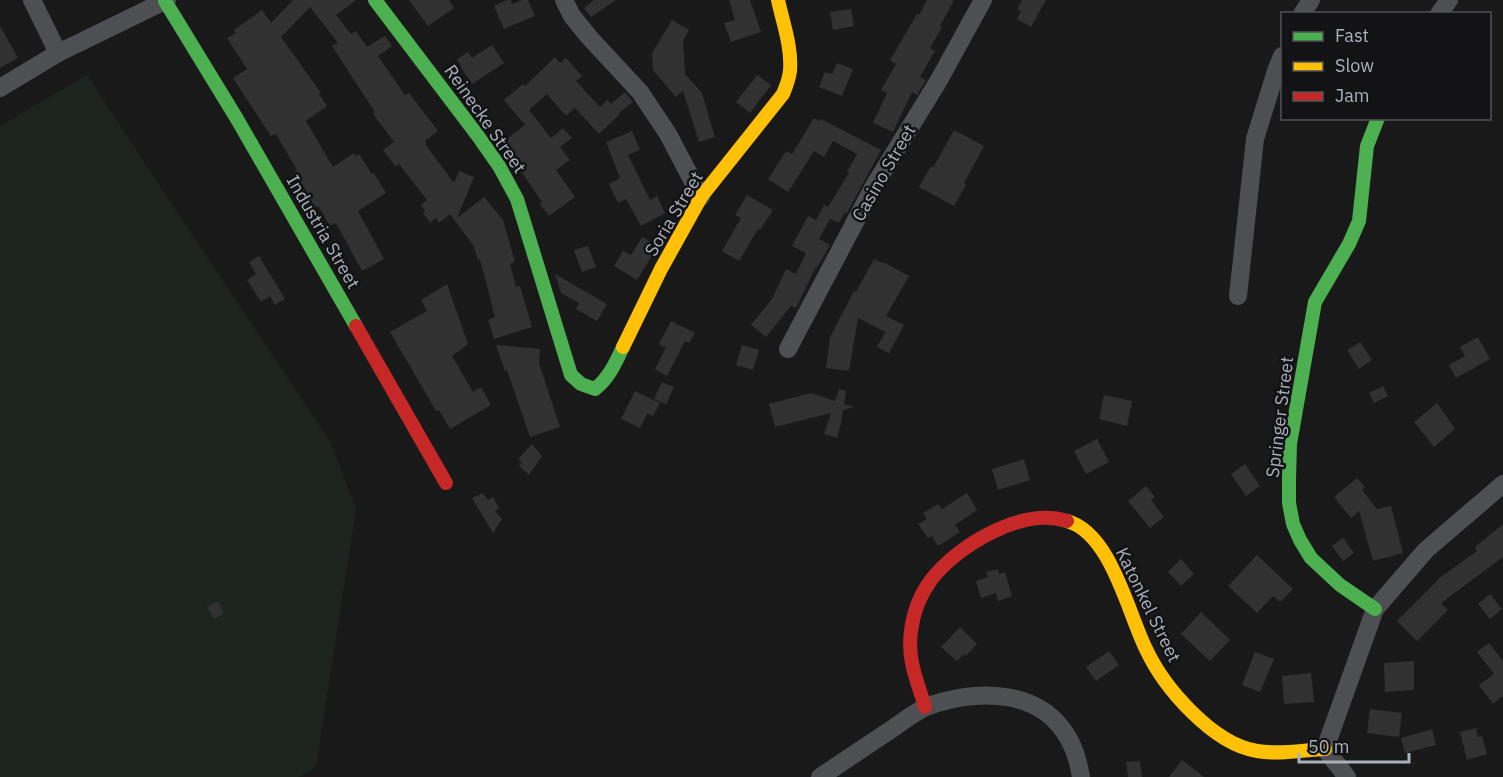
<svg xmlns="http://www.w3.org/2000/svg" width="1503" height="777" font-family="'IBM Plex Sans',sans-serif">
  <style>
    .green { fill: #1c241d }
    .building { fill: #313132 }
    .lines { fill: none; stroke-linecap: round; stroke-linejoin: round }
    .street { stroke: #4d4f53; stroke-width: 18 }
    .fast { stroke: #4caf50; stroke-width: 14 }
    .slow { stroke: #ffc107; stroke-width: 14 }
    .jam { stroke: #c62828; stroke-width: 14 }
    .labels { text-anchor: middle; stroke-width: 5; stroke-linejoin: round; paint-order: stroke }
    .street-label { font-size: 18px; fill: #a9b1bb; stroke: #131316 }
  </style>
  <rect width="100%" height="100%" fill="#19191a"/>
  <path class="green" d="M87,75L169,200L331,443L356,509L316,767L299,777H0V126Z"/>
  <g class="building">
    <path d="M293,0H356L336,15L351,34L356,31L367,47L385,36L392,46L378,56L405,95L409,93L438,131L425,141L426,143L425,144L454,183L459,171L474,177L457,218L484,197L503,220L515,262L510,264L516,287L520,286L532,327L494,339L488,320L495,317L480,259L478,260L473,245L450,214L439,223L436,218L430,223L423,213L425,211L421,205L427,200L399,164L396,167L383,150L394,142L373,114L375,112L332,46L338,43L310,7L281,37L321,93L319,94L327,106L306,121L333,167L354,153L356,156L359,154L372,174L374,173L386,193L358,211L384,259L362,271L336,223L330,226L318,206L313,208L305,196L308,194L295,172L297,170L276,134L271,136L233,78L247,69L227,38L236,33L234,30L262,10L271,23Z"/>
    <path d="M409,0H449L454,8L428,26Z"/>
    <path d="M507,0H511L512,4L522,0H528L535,16L504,29L494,6Z"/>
    <path d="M594,0H616L591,17L584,8Z"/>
    <path d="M729,0H750L761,32L731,42L724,23L735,20Z"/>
    <path d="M927,0H954L940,26L942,27L930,48L935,51L920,77L926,80L917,95L912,92L893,132L873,123L887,93L881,90L896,64L890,60L917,14L919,15Z"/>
    <path d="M1022,0H1046L1031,27L1017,19L1021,11L1017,9Z"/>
    <path d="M851,9L854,26L833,30L830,12Z"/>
    <path d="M672,20L689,30L683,41L685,74L702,93L715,137L699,142L683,91L676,97L653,70L652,53Z"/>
    <path d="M0,26L18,58L0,68Z"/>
    <path d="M492,45L504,63L472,84L460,66H461L457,59L468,52L472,58Z"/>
    <path d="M555,57L560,63L566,58L582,76L576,81L600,107L607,100L611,104L625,92L633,102L619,113L620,114L599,134L575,108L566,116L547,94L529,110L551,138L563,128L572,138L560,147L570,160L556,170L575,197L549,216L540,204L542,202L521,171L526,168L504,141L525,125L504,100L523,84L525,86Z"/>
    <path d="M837,63L853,69L842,96L819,87L825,72L832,74Z"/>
    <path d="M757,75L771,85L750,113L736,102Z"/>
    <path d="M814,118L819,121L821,119L881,150L847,213L845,212L839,223L830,219L819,239L830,245L817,268L816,267L796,308L791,306L766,337L751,325L772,299L786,269L796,274L806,253L792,246L808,216L816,220L824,205L828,207L849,173L847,172L857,154L833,141L824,157L814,151L788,192L768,179L786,151L792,154Z"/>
    <path d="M954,130L984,146L964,183L966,185L954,206L919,187L931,166L933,168Z"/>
    <path d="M632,131L640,150L628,155L650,200L657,196L665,213L641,226L626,199L618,203L609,184L620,178L606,142Z"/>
    <path d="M747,195L773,210L760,230L758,229L739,261L722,251L741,218L735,215Z"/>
    <path d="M642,237L658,246L637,280L614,266L623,251L631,255Z"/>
    <path d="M588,246L596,267L582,272L574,250Z"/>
    <path d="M259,256L285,299L275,305L270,296L261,302L247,280L256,274L249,262Z"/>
    <path d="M874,259L882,263L883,262L909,276L886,316L904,325L889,353L877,347L885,332L858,318L849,371L826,368L830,337L854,291L856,292Z"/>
    <path d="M555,274L607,304L597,321L576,309L579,303L561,293Z"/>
    <path d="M447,284L468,344L452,356L473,392L481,387L491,405L450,429L439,410L436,411L390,332L427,311L421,300Z"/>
    <path d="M671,321L695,333L689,343L685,341L667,376L655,369L666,348L659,344Z"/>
    <path d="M1478,337L1490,359L1456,378L1449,365L1465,356L1460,347Z"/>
    <path d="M1360,342L1372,360L1359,369L1347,350Z"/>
    <path d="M496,345L540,349L539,363L560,427L530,437L507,370L505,371Z"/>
    <path d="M742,345L759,350L753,370L736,365Z"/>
    <path d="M662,382L674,387L666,404L654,399Z"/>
    <path d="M1383,386L1388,396L1374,403L1369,393Z"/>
    <path d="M839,389L846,391L844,404L854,407L843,410L841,423L837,438L824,434L831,413L775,427L769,404L811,393L835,401Z"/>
    <path d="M635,391L660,403L653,416L647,414L640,428L621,419Z"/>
    <path d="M1104,395L1132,401L1127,426L1099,419Z"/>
    <path d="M1437,403L1455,429L1434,447L1414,422Z"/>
    <path d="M1097,439L1109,462L1086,474L1074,451Z"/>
    <path d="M532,444L542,456L529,475L519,466L522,463L518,459Z"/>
    <path d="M1024,459L1030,480L998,490L992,469Z"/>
    <path d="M1245,464L1260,486L1246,496L1231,474Z"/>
    <path d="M1357,478L1365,487L1362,490L1377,509L1391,506L1403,553L1373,561L1359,511L1351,518L1334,497Z"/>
    <path d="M1146,486L1155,497L1151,500L1164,517L1150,528L1128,501Z"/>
    <path d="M483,493L488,500L493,497L499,508L495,511L502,519L493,533L472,498Z"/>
    <path d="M967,493L977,510L955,525L960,532L938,546L932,536L928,538L918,524L927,519L923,513L938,504L942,509Z"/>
    <path d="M1503,524V557L1441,603L1448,610L1417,641L1397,621L1438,580V579L1477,551L1475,547Z"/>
    <path d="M1343,538L1354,553L1343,561L1332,546Z"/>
    <path d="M1257,555L1293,589L1280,602L1273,596L1257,613L1228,586Z"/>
    <path d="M1181,559L1194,574L1181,586L1168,572Z"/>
    <path d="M998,569L999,574L1005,572L1012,596L998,601L996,593L981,598L976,581L988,577L986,572Z"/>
    <path d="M1490,594L1502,609L1490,619L1478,604Z"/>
    <path d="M218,601L224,613L214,619L207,607Z"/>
    <path d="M1201,612L1230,640L1210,661L1181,634Z"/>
    <path d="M960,627L977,644L966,656L964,654L957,661L941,647Z"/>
    <path d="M1489,643L1503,661V696L1493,704L1479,685L1494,674L1477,652Z"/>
    <path d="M1109,651L1119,665L1096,681L1086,667Z"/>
    <path d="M1255,652L1274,659L1260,692L1242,685Z"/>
    <path d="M1414,661V690L1385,692L1384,663Z"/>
    <path d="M1311,673L1314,702L1284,704L1282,676Z"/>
    <path d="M1370,709L1402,713L1399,737L1367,733Z"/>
    <path d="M1476,728L1478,737L1482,736L1487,754L1467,760L1460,732Z"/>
    <path d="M1432,729L1436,745L1405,753L1401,738Z"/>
    <path d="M1182,760L1204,777H1169Z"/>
    <path d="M1140,761L1142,777H1128L1126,762Z"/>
  </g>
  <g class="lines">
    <g class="street">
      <path d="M32,0L58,53"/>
      <path d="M564,0L572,16L589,37L640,92L668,134L701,197"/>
      <path d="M1302,14L1311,0"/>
      <path d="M1439,14L1449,0"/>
      <path d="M0,88L58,53L167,0"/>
      <path d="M1238,296L1255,139L1276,71L1282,56"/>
      <path d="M788,349L874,186L939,80L983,0"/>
      <path d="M820,777C843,762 866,746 889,731C901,723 912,714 924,708C929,705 936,704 941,702C983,690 1036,692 1063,730C1074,745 1078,760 1081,777"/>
      <path d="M1347,777L1325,749L1375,609L1426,550L1503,484"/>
    </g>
    <g class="fast">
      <path d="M375,0L478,136L499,166L517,199L571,375L581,384L595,389C609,378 616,362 623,347"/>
      <path d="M165,1L237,119L356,326"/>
      <path d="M1375,609L1340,585L1311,558L1300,540L1293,524L1289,503V480L1290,444L1315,302L1349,244L1359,221L1367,146L1378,118"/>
    </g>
    <g class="slow">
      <path d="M623,347L661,269L701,197L783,94C786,87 789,79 790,71C792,47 783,23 778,0"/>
      <path d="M1067,521C1111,533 1128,613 1146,649C1164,688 1213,744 1257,751C1279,755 1303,750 1325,749"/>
    </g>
    <g class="jam">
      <path d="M356,326L446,483"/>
      <path d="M925,707C917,680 907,660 911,631C913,614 920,595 931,580C958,545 1022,507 1067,521"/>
    </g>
  </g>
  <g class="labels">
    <g class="street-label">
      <text transform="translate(485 119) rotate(55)" y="6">Reinecke Street</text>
      <text transform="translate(884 173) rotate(-60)" y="6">Casino Street</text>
      <text transform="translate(674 214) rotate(-59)" y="6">Soria Street</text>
      <text transform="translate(323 232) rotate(60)" y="6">Industria Street</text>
      <text transform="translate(1280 417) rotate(-83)" y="6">Springer Street</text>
      <text transform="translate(1148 605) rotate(64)" y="6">Katonkel Street</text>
    </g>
  </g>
  <rect x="1281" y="12" width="210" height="108" fill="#131316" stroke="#4f5258" stroke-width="1.5"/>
  <rect x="1293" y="32" width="30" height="9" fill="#4caf50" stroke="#4f5258" stroke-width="1.5"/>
  <text x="1335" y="42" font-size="18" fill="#a9b1bb">Fast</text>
  <rect x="1293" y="62" width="30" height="9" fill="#ffc107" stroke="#4f5258" stroke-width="1.5"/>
  <text x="1335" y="72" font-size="18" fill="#a9b1bb">Slow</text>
  <rect x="1293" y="92" width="30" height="9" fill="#c62828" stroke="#4f5258" stroke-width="1.5"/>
  <text x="1335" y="102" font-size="18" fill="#a9b1bb">Jam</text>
  <path d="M1299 753v9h110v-9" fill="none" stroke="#a9b1bb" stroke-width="3"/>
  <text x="1308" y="753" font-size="18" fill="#a9b1bb" stroke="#131316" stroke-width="4.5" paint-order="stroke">50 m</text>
</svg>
